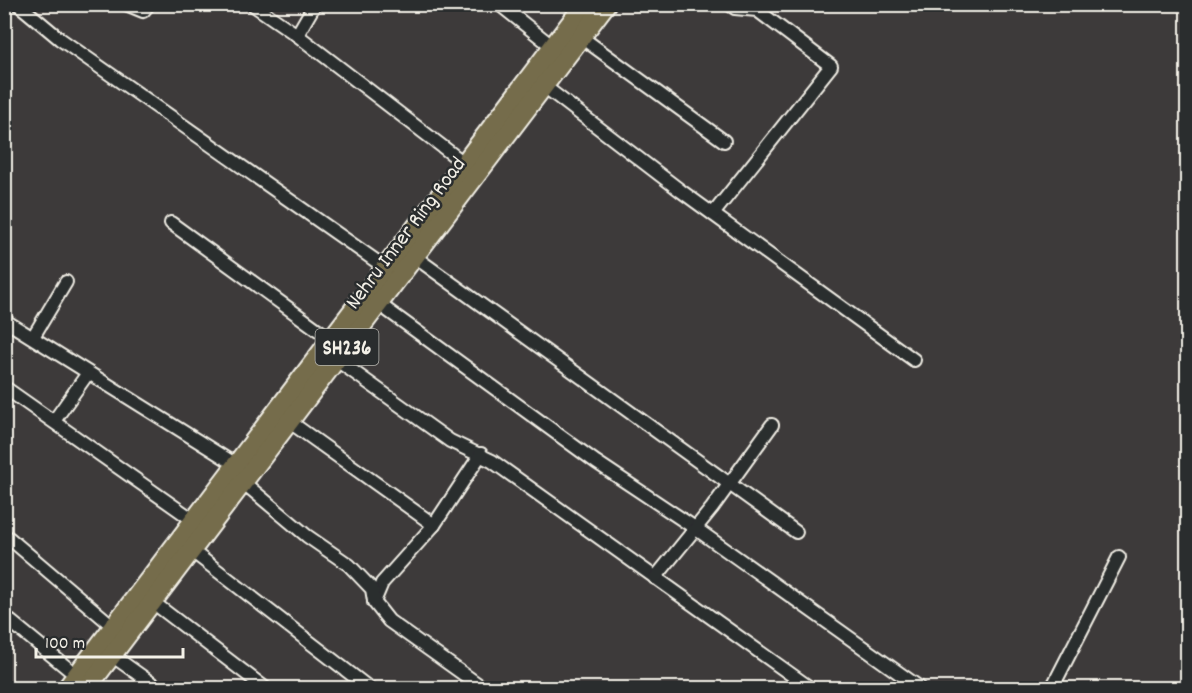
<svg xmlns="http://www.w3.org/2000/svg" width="1192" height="693" font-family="Dekko,sans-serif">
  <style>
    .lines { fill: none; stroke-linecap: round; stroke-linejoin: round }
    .street-casing { stroke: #f4f1e8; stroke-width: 16 }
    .primary-casing { stroke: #f4f1e8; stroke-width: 22 }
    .street { stroke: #2a2d2e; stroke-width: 12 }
    .primary { stroke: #746c4b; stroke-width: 18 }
    .labels { text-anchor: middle; stroke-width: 5; stroke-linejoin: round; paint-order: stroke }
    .shield { fill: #2a2d2e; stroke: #b7b6b0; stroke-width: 1.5 }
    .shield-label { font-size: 21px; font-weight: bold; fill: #f4f1e8 }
    .street-label { font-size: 22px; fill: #f4f1e8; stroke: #2a2d2e }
  </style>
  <rect width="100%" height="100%" fill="#3d3a3a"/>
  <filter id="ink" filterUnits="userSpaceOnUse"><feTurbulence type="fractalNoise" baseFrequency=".0167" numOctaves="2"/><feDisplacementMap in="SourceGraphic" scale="12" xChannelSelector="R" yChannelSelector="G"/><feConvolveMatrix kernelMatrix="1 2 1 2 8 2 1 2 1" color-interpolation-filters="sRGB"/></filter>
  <g filter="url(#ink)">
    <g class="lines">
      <defs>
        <g id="street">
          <path d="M18,4L60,39L386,268"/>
          <path d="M126,4L143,11L149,4"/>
          <path d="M252,4L297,35L465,164"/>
          <path d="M499,4L553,47"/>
          <path d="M297,35L315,4"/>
          <path d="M581,37L724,141"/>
          <path d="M544,86L681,191L914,360"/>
          <path d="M4,119H5"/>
          <path d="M713,214L831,66L757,10L735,8L729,4"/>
          <path d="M171,223L332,340"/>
          <path d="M415,257L796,532"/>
          <path d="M379,304L596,462L695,528L920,688"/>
          <path d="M4,320L238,466"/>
          <path d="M33,337L66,282"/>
          <path d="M337,360L450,441L492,461L810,688"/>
          <path d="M4,387L196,522"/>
          <path d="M54,421L88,373"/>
          <path d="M290,422L434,525"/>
          <path d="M481,454L434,525L382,583L374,602L389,621L483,688"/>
          <path d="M244,483L307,536L349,565L372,589L374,601"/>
          <path d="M9,538L115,628"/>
          <path d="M192,551L369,688"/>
          <path d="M655,578L712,508L772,425"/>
          <path d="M154,603L265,688"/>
          <path d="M4,616L77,676"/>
          <path d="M113,656L158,688"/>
          <path d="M1052,688L1119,557"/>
        </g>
        <g id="primary">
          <path d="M67,688L585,4"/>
          <path d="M87,688L606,4"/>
        </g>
      </defs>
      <use href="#street" class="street-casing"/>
      <use href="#primary" class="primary-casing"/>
      <use href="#street" class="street"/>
      <use href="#primary" class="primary"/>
    </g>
  </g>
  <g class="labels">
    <rect class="shield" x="315.5" y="329" width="63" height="36" rx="4.5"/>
    <g class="shield-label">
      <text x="347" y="354">SH236</text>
    </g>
    <g class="street-label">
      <text transform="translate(404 232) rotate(-53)" y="8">Nehru Inner Ring Road</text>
    </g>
  </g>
  <rect width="1192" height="693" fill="none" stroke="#2a2d2e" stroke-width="24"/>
  <rect x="12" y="12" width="1168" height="669" fill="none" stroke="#f4f1e8" stroke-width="2" filter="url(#ink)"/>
  <path d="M36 648v9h147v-9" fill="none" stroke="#f4f1e8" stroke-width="3"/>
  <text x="45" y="648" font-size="18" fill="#f4f1e8" stroke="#2a2d2e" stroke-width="4.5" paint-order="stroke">100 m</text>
</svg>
